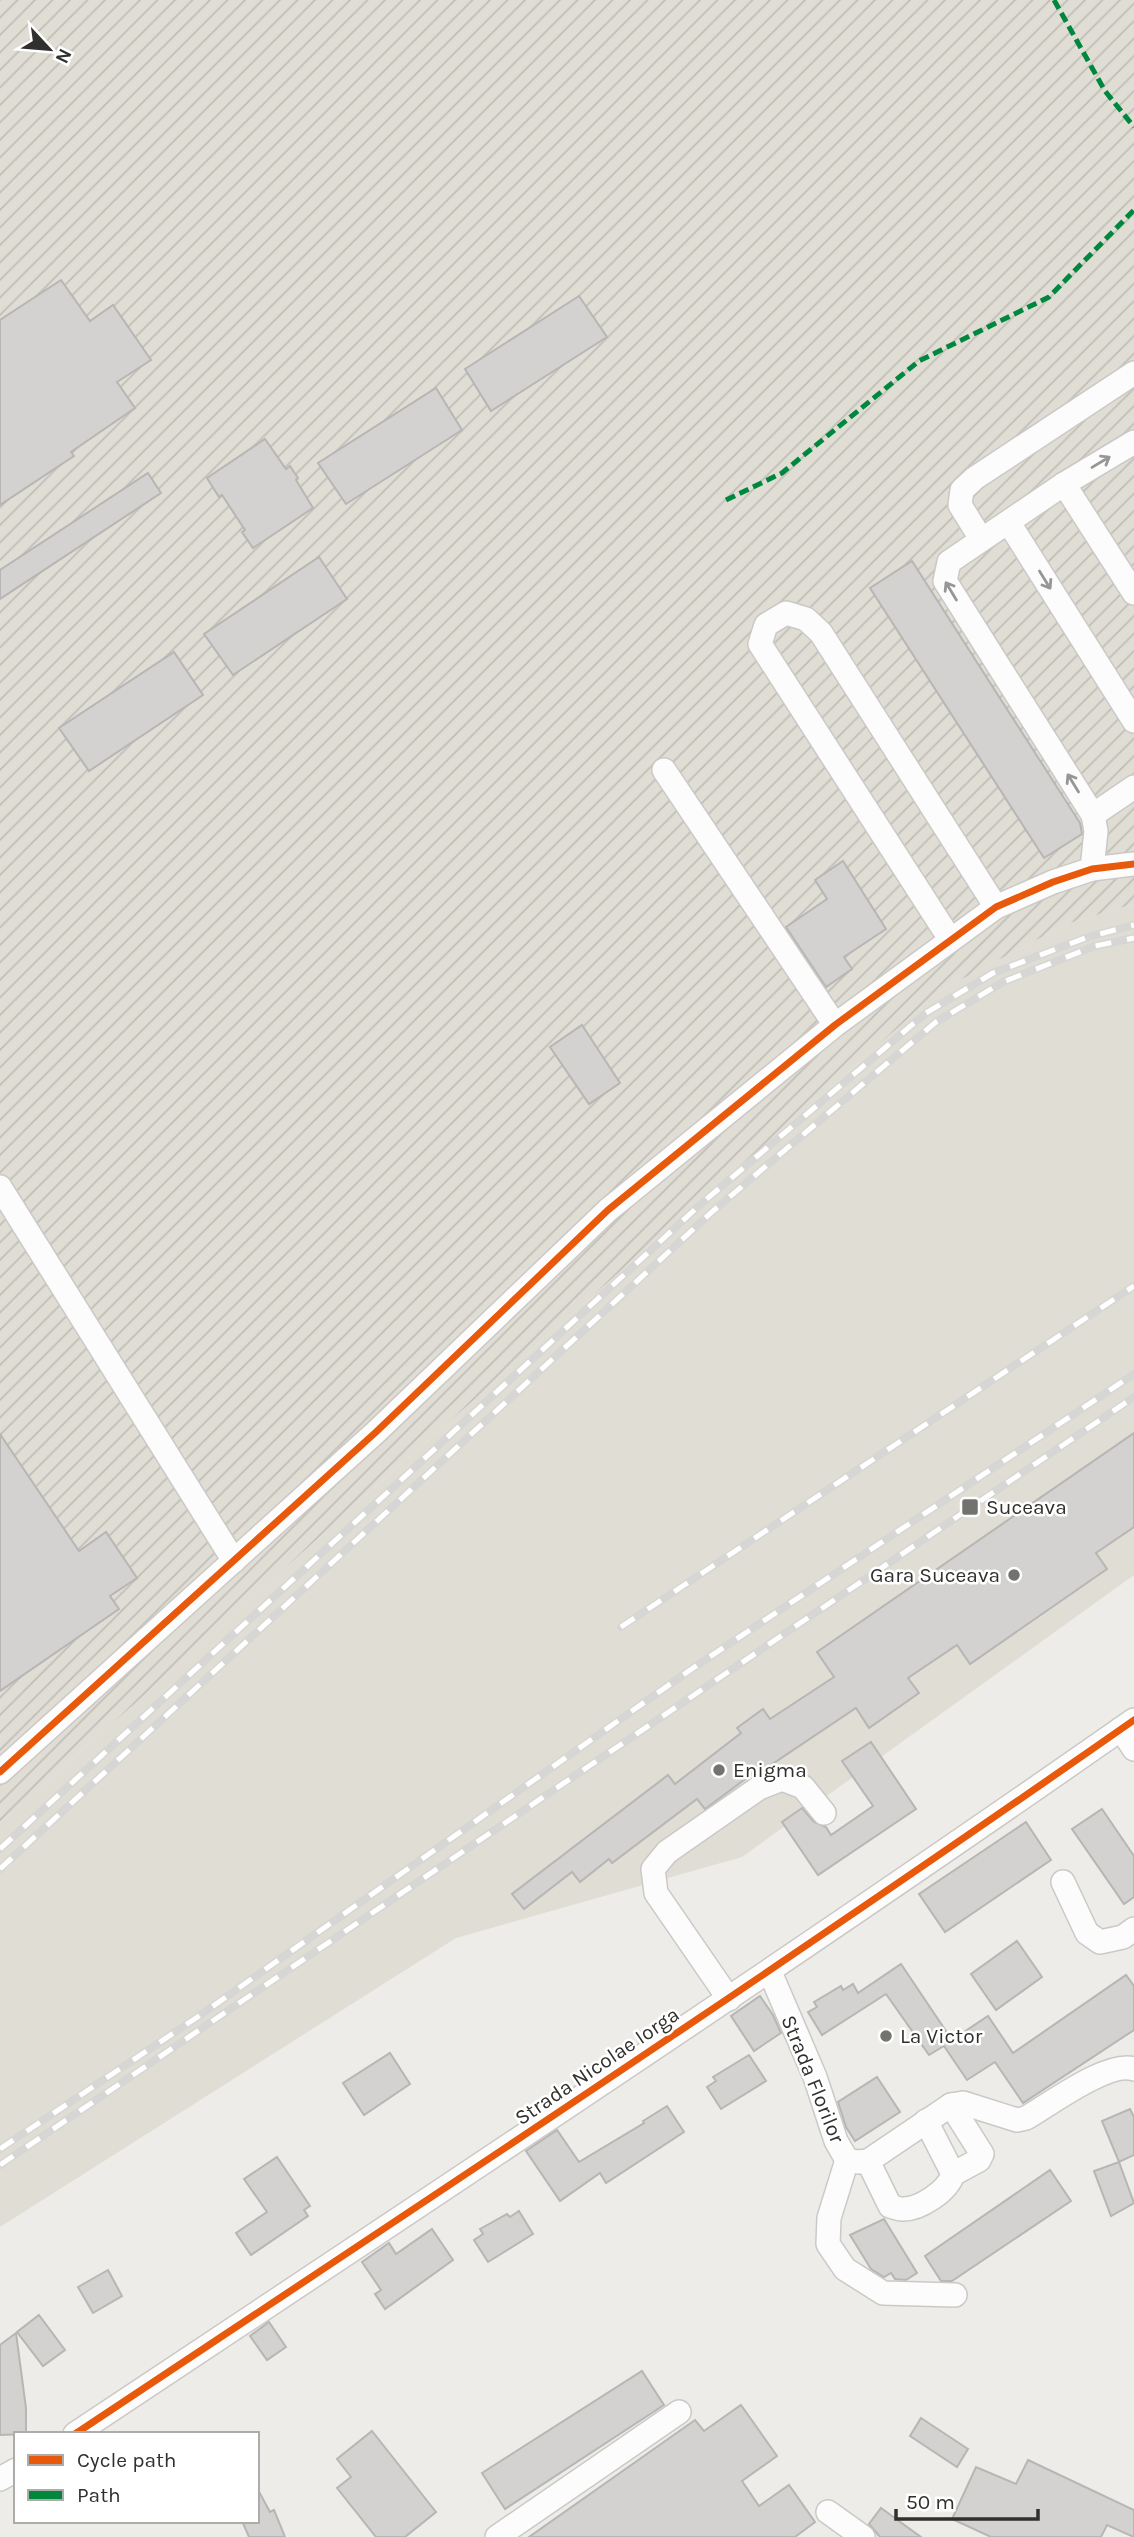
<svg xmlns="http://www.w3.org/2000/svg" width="1134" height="2537" font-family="Karla,sans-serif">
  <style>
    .industrial { fill: url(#industrial-furrows) }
    .built { fill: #e0ddd5 }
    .building { fill: #d3d2d0; stroke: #b7b6b4; stroke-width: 2 }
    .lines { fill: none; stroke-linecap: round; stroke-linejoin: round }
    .minor-casing { stroke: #cac9c6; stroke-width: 26 }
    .minor { stroke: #fcfcfc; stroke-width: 23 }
    .rail-casing { stroke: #d6d6d5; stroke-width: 8 }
    .rail { stroke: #fff; stroke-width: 5; stroke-dasharray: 16; stroke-linecap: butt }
    .quiet { stroke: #00873e; stroke-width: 5; stroke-dasharray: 10 5; stroke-linecap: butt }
    .cycleway-casing { stroke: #fff; stroke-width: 11 }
    .cycleway { stroke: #e8590c; stroke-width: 7 }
    .oneway { stroke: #969695 }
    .poi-dot { fill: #72726f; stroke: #fff; stroke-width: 2.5 }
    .labels { text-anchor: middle; stroke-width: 5; stroke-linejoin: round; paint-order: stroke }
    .poi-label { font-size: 21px; fill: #30302e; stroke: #fff; text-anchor: start }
    .street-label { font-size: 21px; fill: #30302e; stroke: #fff }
  </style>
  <defs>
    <pattern id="industrial-furrows" width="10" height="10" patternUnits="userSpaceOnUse" patternTransform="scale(1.75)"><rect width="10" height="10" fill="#e0ddd5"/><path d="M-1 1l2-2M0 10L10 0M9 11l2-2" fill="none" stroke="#c0beb7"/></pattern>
  </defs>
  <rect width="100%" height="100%" fill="#eeece9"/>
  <path class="industrial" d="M0,0H1134V904L1067,924L940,991L359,1501L207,1640L0,1823Z"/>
  <path class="built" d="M1134,904V1575L742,1857L456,1938L0,2227V1823L207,1640L359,1501L940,991L1067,924Z"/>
  <g class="building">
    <path d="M61,280L90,321L113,305L151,360L117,382L135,408L71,452L74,456L0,505V320Z"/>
    <path d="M579,296L607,337L491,411L465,369Z"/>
    <path d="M436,388L462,430L346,504L318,463Z"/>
    <path d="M265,439L286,469L290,466L298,478L296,480L313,508L253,548L242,532L245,530L222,495L219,497L207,478Z"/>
    <path d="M148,473L161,493L0,599V570Z"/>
    <path d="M319,557L347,599L233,675L204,634Z"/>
    <path d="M912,561L1080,823L1082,834L1044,858L870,588Z"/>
    <path d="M174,652L203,695L89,771L59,728Z"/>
    <path d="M843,861L886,929L844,957L852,969L826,987L786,927L827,899L815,880Z"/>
    <path d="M582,1025L620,1083L589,1104L550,1047Z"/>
    <path d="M1134,1433V1527L1096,1553L1107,1569L970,1664L957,1645L908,1678L919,1693L869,1728L856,1708L762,1771L760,1768L705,1809L697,1799L612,1863L609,1859L580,1882L572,1872L524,1909L512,1894L668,1775L675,1784L741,1733L737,1728L763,1709L770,1719L834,1677L817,1652Z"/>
    <path d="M0,1434L79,1551L106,1532L137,1578L110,1596L119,1609L0,1691Z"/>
    <path d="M871,1742L916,1809L818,1875L782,1822L802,1808L814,1822L826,1827L831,1835L873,1806L842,1761Z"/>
    <path d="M1102,1809L1134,1856V1897L1124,1904L1072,1829Z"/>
    <path d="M1026,1822L1051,1860L945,1932L919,1894Z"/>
    <path d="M1017,1941L1042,1977L996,2010L971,1974Z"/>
    <path d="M901,1964L952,2040L988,2016L1013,2053L1126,1975L1134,1986V2030L1023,2103L995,2062L967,2080L944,2046L929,2055L886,1994L822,2035L808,2012L817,2007L814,2002L841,1986L843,1990L853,1984L858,1993Z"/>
    <path d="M760,1996L773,2015L781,2033L754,2051L731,2016Z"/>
    <path d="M390,2053L410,2084L364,2115L343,2083Z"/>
    <path d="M749,2055L766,2081L721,2109L707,2087L716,2081L713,2077Z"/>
    <path d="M877,2077L900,2112L855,2141L846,2127L838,2102Z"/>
    <path d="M667,2106L684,2132L606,2183L600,2173L560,2201L526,2151L557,2130L579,2162L644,2123L643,2121Z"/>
    <path d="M1130,2109L1134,2117V2155L1119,2162L1102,2121Z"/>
    <path d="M277,2157L310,2206L304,2210L308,2216L251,2255L236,2233L267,2212L244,2179Z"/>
    <path d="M1119,2162L1134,2203L1111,2216L1094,2171Z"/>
    <path d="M1050,2170L1071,2201L952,2281H941L925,2256Z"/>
    <path d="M519,2211L533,2234L488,2262L474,2240L483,2234L480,2229L507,2214L510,2217Z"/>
    <path d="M884,2219L917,2273L906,2280L895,2279L891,2273L884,2277L871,2269L850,2235Z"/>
    <path d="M432,2229L453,2260L385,2309L375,2294L381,2290L362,2262L389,2243L396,2254Z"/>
    <path d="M108,2270L122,2296L93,2313L78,2287Z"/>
    <path d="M39,2315L65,2350L43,2366L17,2332Z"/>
    <path d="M269,2322L286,2347L267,2360L250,2336Z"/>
    <path d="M16,2333L26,2408V2434L0,2435V2345Z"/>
    <path d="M642,2371L664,2405L505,2509L482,2473Z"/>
    <path d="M741,2405L777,2456L742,2481L759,2506L789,2485L815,2522L795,2537H529L695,2420L704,2431Z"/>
    <path d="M921,2418L968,2449L957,2467L910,2436Z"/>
    <path d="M372,2431L436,2512L405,2537H376L337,2488L351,2477L337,2459Z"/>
    <path d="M1028,2460L1134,2510V2537L1107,2525L1101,2537H991L952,2519L976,2467L1016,2484Z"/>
    <path d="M257,2488L270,2512L274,2510L285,2537H249L242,2521H257Z"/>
    <path d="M881,2508L921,2537H880L869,2524Z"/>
  </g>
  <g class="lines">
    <defs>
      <g id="minor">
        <path d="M1064,484L1134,593"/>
        <path d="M1009,523L1134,721"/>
        <path d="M981,539L960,505L962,490L975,478L1134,373"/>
        <path d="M664,770L835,1025"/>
        <path d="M1093,815L1134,787"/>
        <path d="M1092,869L1096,831L1093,815L945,581L949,562L1064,484L1134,442"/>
        <path d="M950,939L760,644L766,625L786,613L806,619L821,633L996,907"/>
        <path d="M0,1187L234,1561"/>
        <path d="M1121,1729L1134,1749"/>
        <path d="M0,1772L376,1432L608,1210L835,1025L996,907L1053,882L1092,869L1134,864"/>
        <path d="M1063,1882L1087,1933L1100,1942L1123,1937L1134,1929"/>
        <path d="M770,1972L815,2077L836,2141L847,2160L858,2162L868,2161L951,2105L963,2103L1017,2120L1026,2118C1049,2105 1109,2060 1134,2069"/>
        <path d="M729,1999L656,1893L653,1869L667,1852L759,1788L782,1779L803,1787L824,1813"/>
        <path d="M951,2105L982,2154L979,2160L953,2174"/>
        <path d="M847,2160L829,2218L828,2244L845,2269L883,2293L955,2295"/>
        <path d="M868,2161L890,2206C894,2207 898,2209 902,2209C919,2210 948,2191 953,2174L926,2121"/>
        <path d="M75,2434C430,2198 785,1964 1134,1720"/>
        <path d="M0,2479L16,2470"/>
        <path d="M828,2512L863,2537"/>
        <path d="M497,2537L679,2412"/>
      </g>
    </defs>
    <use href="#minor" class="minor-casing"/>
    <use href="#minor" class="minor"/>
    <defs>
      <g id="rail">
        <path d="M621,1627L1134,1286"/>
        <path d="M0,1849L702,1203L926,1013L993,973L1088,937L1134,925"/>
        <path d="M0,1869L713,1211L936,1022L1003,982L1095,946L1134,938"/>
        <path d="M0,2149L199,2016L693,1668L1134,1374"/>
        <path d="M0,2165L1134,1397"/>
      </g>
    </defs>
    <use href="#rail" class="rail-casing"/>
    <use href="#rail" class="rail"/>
    <g class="quiet">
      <path d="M1054,0L1105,91L1134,127"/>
      <path d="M726,500L782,473L919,361L1049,297L1134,210"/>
    </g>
    <defs>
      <g id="cycleway">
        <path d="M0,1772L376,1432L608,1210L835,1025L996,907L1053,882L1092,869L1134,864"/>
        <path d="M75,2434C430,2198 785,1964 1134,1720"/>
      </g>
    </defs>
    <use href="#cycleway" class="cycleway-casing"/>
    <use href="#cycleway" class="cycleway"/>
  </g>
  <defs><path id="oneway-shaft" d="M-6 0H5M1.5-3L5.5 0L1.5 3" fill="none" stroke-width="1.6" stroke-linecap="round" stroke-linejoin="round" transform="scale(1.75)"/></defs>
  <g class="oneway">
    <use href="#oneway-shaft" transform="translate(1101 462) rotate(-31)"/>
    <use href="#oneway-shaft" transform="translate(1045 580) rotate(58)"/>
    <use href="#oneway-shaft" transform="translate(951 591) rotate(-121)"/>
    <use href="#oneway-shaft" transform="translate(1073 783) rotate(-122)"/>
  </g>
  <g class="poi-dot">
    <rect x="961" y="1498" width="18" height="18" rx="3.5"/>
    <circle cx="1014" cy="1575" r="7"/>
    <circle cx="719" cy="1770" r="7"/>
    <circle cx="886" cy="2036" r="7"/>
  </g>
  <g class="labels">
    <g class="poi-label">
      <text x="986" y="1514">Suceava</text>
      <text x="1000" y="1582" text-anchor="end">Gara Suceava</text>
      <text x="733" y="1777">Enigma</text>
      <text x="900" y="2043">La Victor</text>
    </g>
    <g class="street-label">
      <text transform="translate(597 2066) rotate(-34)" y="7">Strada Nicolae Iorga</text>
      <text transform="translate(813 2079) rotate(68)" y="7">Strada Florilor</text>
    </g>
  </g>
  <rect x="14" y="2432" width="245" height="91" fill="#ffffff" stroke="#acacab" stroke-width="2"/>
  <rect x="28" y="2455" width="35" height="10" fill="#e8590c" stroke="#acacab" stroke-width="2"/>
  <text x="77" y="2467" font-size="21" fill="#30302e">Cycle path</text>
  <rect x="28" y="2490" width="35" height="10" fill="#00873e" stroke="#acacab" stroke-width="2"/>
  <text x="77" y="2502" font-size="21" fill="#30302e">Path</text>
  <g transform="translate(49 49) rotate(116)" stroke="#ffffff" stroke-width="5" paint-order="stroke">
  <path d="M0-5L12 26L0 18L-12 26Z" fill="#30302e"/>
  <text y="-10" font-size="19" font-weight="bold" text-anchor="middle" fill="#30302e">N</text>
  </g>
  <path d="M896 2509v10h142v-10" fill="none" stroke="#30302e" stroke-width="3.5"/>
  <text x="906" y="2509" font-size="21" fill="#30302e" stroke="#ffffff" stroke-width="5" paint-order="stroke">50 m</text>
</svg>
